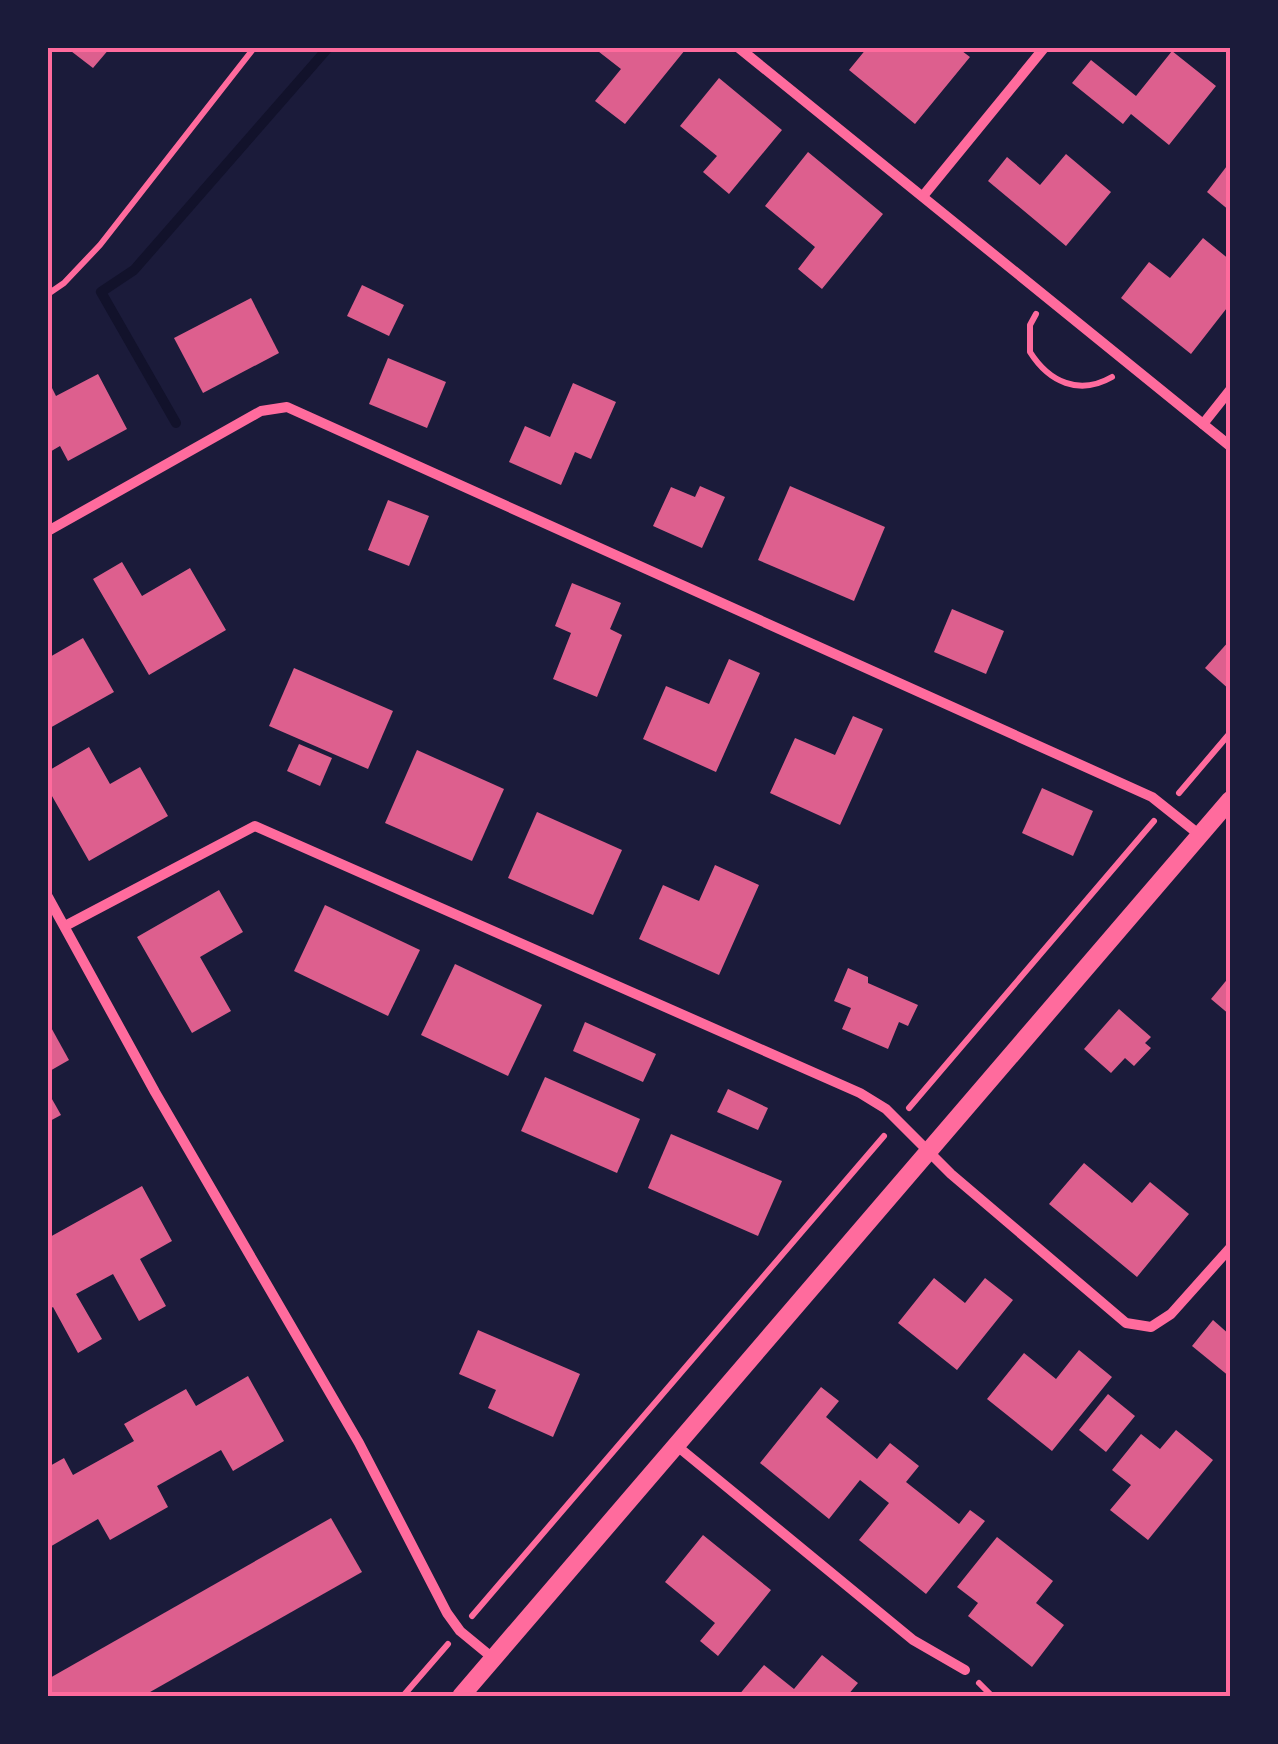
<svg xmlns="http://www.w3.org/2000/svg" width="1278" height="1744" font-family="'Golos Text',sans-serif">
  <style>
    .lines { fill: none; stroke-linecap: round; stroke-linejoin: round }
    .stream { stroke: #12122b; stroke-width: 10 }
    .building { fill: #dd5f8e }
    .path { stroke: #ff6b9d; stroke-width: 6 }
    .minor { stroke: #ff6b9d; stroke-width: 10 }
    .tertiary { stroke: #ff6b9d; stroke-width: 18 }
    .neatline { fill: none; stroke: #ff6b9d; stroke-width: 4 }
  </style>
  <rect width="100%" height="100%" fill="#1b1b3a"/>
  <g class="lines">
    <path class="stream" d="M176,423L101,292L134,270L328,48"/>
  </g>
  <g class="building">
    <path d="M67,48H110L93,68Z"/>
    <path d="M594,48H682L685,50L625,124L595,101L621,69Z"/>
    <path d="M867,48H889L895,52L899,48H958L970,57L915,124L849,70Z"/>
    <path d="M1172,51L1216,86L1169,145L1131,114L1123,124L1072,83L1091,60L1136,96Z"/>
    <path d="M719,78L782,130L729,194L703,172L717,156L680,126Z"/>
    <path d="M808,152L883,214L822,289L798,269L815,247L765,206Z"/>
    <path d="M1066,154L1111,192L1066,246L988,181L1007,157L1040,185Z"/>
    <path d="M1230,162V211L1207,192Z"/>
    <path d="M1203,238L1230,260V304L1191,354L1121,298L1149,262L1170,278Z"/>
    <path d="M362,285L404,305L389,336L347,316Z"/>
    <path d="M251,298L279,353L203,393L174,338Z"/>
    <path d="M388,358L446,382L427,428L369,404Z"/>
    <path d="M98,374L127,429L68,461L60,446L48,453V380L56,396Z"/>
    <path d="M573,383L616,402L591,459L575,452L561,485L509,462L525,426L550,437Z"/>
    <path d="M700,486L725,497L702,548L653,526L671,487L695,497Z"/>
    <path d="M790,486L885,527L854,601L758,560Z"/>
    <path d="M388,500L429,516L409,566L368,550Z"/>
    <path d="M122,562L142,596L190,568L226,630L149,675L93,579Z"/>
    <path d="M572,583L621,603L610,629L622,635L597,697L553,679L571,633L555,626Z"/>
    <path d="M952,609L1004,631L986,674L934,652Z"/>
    <path d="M83,638L114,692L48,729V658Z"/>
    <path d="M1230,640V690L1205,668Z"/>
    <path d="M729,659L760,673L716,772L643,739L666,686L709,704Z"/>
    <path d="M294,668L393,711L368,769L269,726Z"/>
    <path d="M853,716L883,729L840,825L770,793L795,738L835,755Z"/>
    <path d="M299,744L332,758L320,786L287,771Z"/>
    <path d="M89,747L110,784L140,767L168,816L89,861L48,789V771Z"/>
    <path d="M417,750L504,789L472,861L385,823Z"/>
    <path d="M1042,788L1093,811L1073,856L1022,833Z"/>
    <path d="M537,812L622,850L593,915L508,878Z"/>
    <path d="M715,865L759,885L719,975L639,939L663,885L699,901Z"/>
    <path d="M219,890L243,932L200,957L231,1011L192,1033L137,937Z"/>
    <path d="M325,905L420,950L388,1016L294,971Z"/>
    <path d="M455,964L542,1005L508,1076L421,1035Z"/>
    <path d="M848,968L868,977V983L918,1005L908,1026L899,1022L888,1049L842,1029L851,1008L834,1001Z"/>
    <path d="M1230,976V1015L1211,999Z"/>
    <path d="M1119,1009L1151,1037L1145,1043L1151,1048L1134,1066L1125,1058L1111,1073L1084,1049Z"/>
    <path d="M48,1022L69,1060L48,1072Z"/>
    <path d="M585,1022L656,1054L643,1082L573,1051Z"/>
    <path d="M545,1077L640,1119L617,1173L521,1131Z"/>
    <path d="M728,1089L768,1108L758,1130L717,1112Z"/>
    <path d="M48,1092L61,1115L48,1122Z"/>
    <path d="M671,1134L782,1181L758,1236L648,1188Z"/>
    <path d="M1084,1163L1132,1203L1150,1182L1189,1214L1137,1277L1049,1204Z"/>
    <path d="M142,1186L172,1241L140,1259L166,1306L139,1321L113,1274L76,1294L102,1339L78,1353L53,1307L48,1310V1238Z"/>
    <path d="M934,1278L965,1303L985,1278L1013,1300L957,1370L898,1323Z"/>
    <path d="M1213,1320L1230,1335V1377L1192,1346Z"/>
    <path d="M478,1330L580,1374L553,1437L488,1408L496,1390L459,1374Z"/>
    <path d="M1079,1350L1112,1377L1052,1451L987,1399L1024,1353L1056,1379Z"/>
    <path d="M248,1376L284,1441L233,1471L221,1450L157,1486L168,1507L110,1540L98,1519L48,1548V1467L64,1458L73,1475L134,1441L124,1424L186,1389L196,1406Z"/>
    <path d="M821,1387L839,1401L826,1417L877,1459L890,1443L919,1466L906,1482L959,1524L970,1510L985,1521L926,1594L859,1540L889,1503L860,1480L829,1519L760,1463Z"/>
    <path d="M1108,1394L1135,1416L1106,1452L1079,1430Z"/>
    <path d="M1176,1430L1213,1460L1148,1540L1110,1510L1131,1485L1112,1470L1141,1434L1160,1449Z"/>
    <path d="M331,1518L362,1572L143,1696H48V1679Z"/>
    <path d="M703,1535L771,1590L718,1656L700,1641L715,1623L665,1582Z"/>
    <path d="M997,1537L1053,1581L1036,1603L1064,1625L1032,1667L968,1616L978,1603L957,1587Z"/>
    <path d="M822,1655L858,1683L847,1696H738L764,1665L794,1689Z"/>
  </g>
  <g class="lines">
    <g class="path">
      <path d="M48,294L64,283L100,245L254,48"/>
      <path d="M1036,314L1030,325V352C1049,382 1079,396 1112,377"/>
      <path d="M1179,793L1230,733"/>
      <path d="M909,1108L1154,821"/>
      <path d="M472,1616L884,1136"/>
      <path d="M979,1683L992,1696"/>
      <path d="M403,1696L448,1644"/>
    </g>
    <g class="minor">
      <path d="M739,48L1230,446"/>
      <path d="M923,196L1044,48"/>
      <path d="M1203,424L1230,390"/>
      <path d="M48,531L261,411L287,407L1152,797L1201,836"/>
      <path d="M48,897L155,1092L359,1443L447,1613L460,1631L494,1659"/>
      <path d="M65,926L255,826L860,1093L886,1109L951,1174L1126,1323L1151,1327L1171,1314L1230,1248"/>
      <path d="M677,1446L913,1640L965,1670"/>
    </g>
    <path class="tertiary" d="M461,1696L1230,800"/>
  </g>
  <rect width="1278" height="1744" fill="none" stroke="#1b1b3a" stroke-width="100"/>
  <rect x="50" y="50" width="1178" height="1644" class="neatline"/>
</svg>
